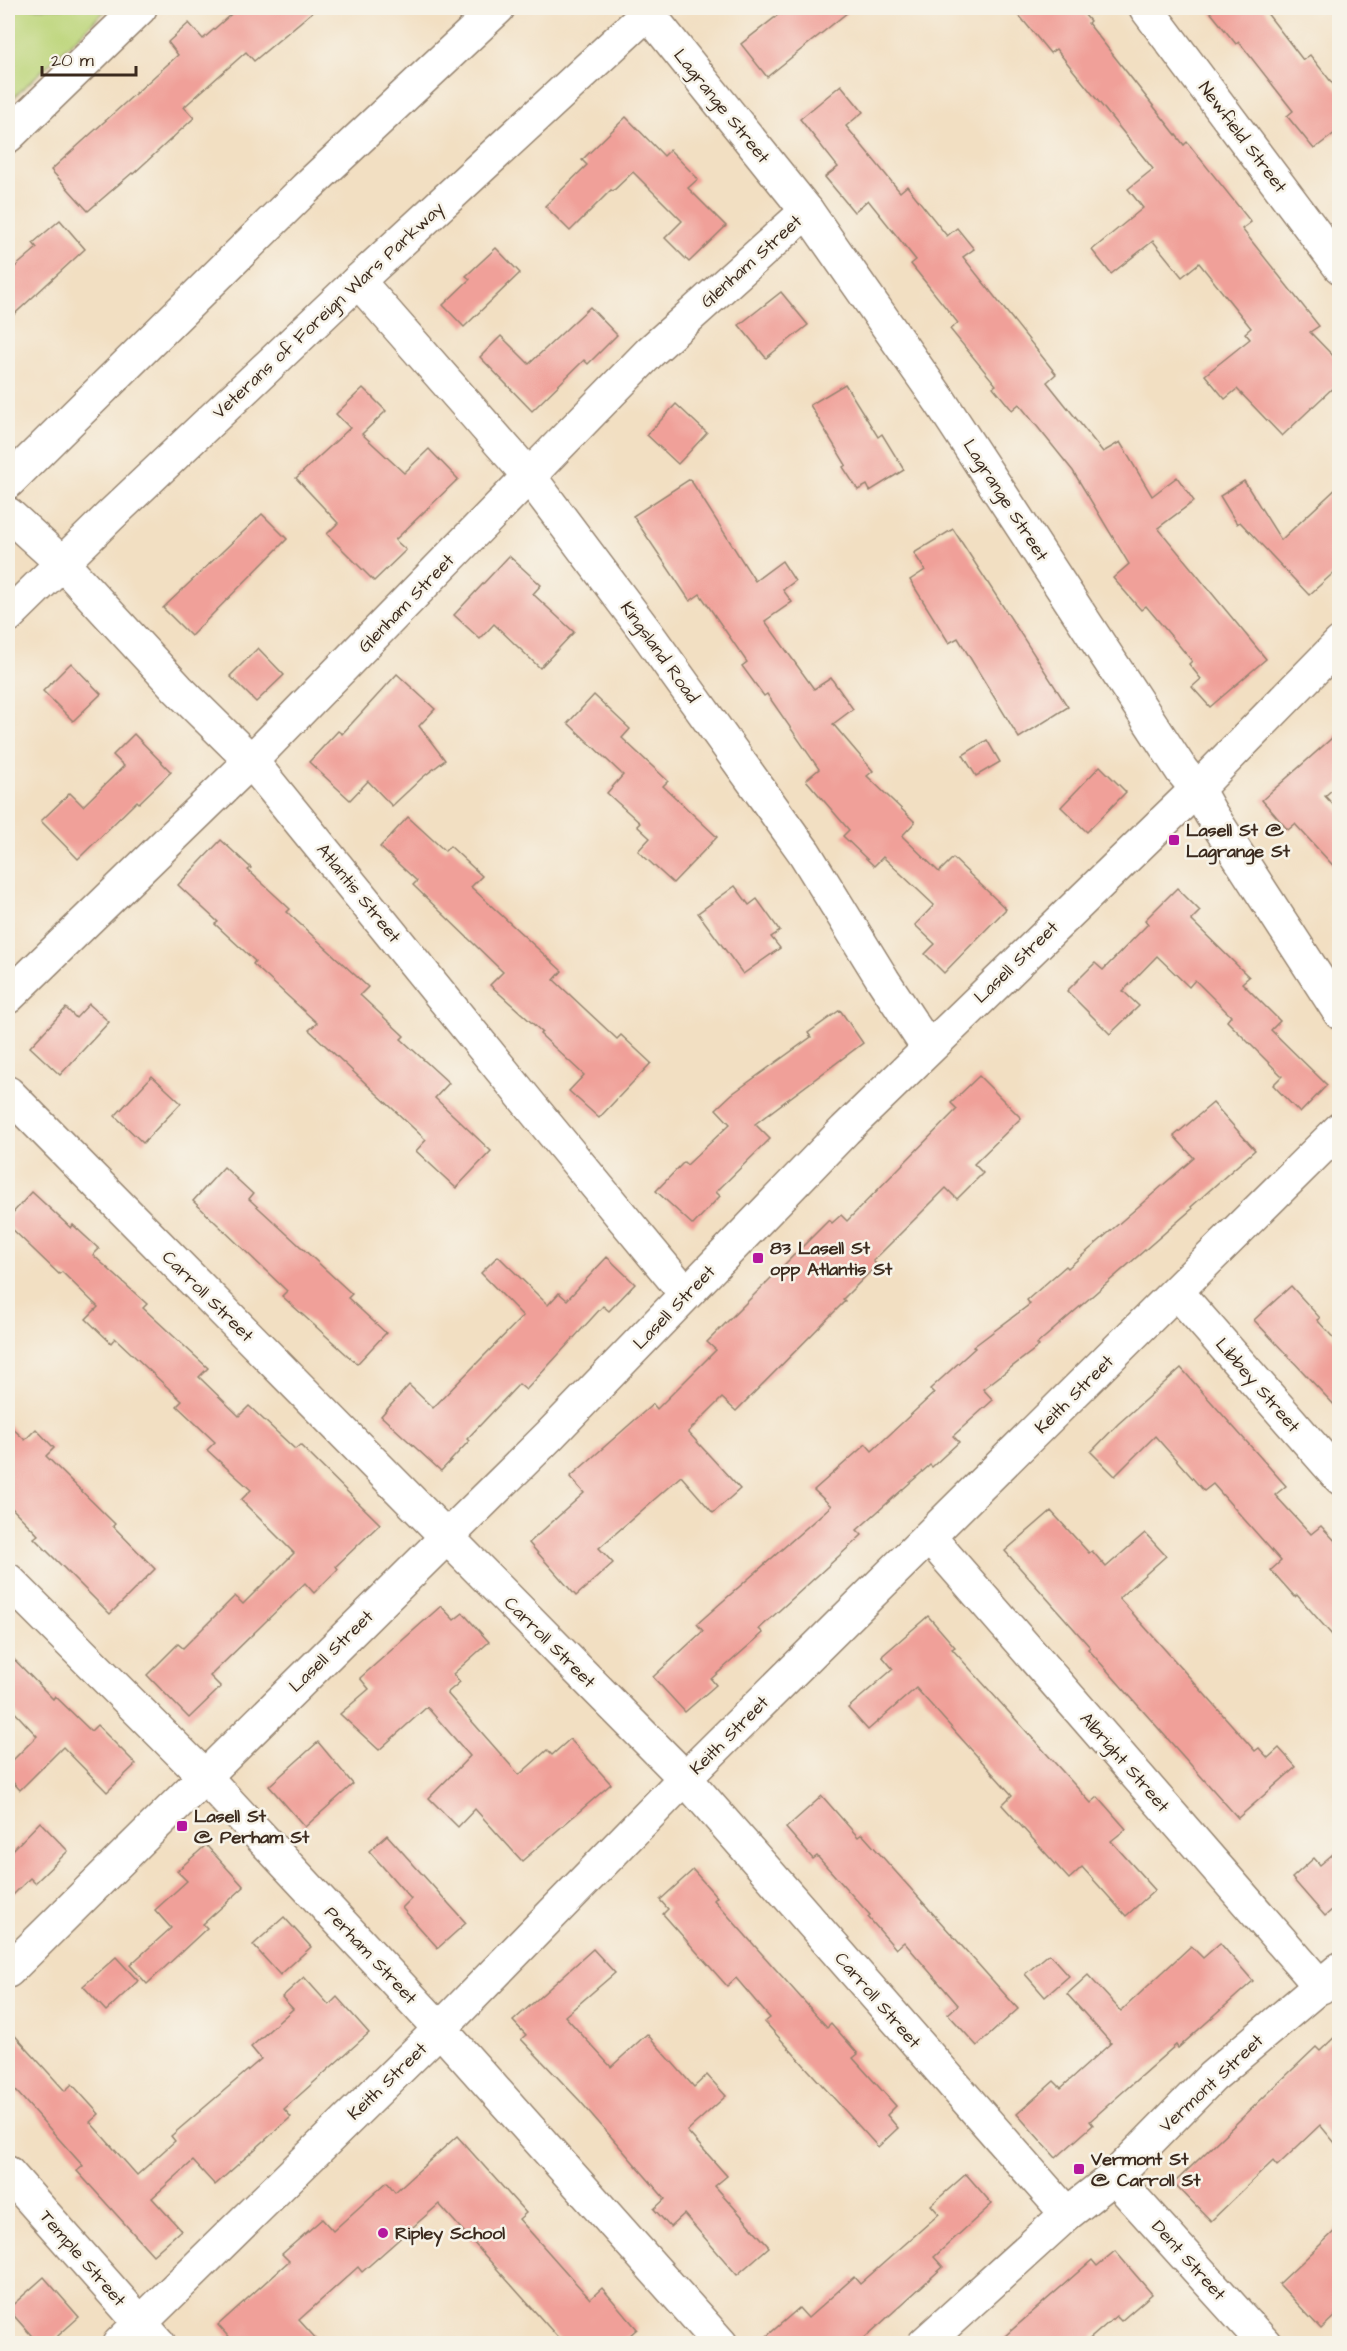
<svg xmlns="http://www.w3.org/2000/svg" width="1347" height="2351" font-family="'Architects Daughter',sans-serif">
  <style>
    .green { fill: #bdd67b; stroke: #7c804c; stroke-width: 1.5 }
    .building { fill: #f0a099 }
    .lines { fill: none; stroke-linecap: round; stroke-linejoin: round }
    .street-casing { stroke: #968470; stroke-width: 36 }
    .secondary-casing { stroke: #968470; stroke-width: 36 }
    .highway-casing { stroke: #968470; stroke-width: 36 }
    .street { stroke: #fff; stroke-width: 33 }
    .secondary { stroke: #fff; stroke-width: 33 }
    .highway { stroke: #fff; stroke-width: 33 }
    .poi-dot { fill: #b5179e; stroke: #f7f3e8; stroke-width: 2 }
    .labels { text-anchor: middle; stroke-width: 5; stroke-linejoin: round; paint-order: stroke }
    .street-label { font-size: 18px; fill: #3b2a1e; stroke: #f7f3e8 }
    .poi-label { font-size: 18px; font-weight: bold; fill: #3b2a1e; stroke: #f7f3e8; text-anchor: start }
  </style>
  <rect width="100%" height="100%" fill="#f7f3e8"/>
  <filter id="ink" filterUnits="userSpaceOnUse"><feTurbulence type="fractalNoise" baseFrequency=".0167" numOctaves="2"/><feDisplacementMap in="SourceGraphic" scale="12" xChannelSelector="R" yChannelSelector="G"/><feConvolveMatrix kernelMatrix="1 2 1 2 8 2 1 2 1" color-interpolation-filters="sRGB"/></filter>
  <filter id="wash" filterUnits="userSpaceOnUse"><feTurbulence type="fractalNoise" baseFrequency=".008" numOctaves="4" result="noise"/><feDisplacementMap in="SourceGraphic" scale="24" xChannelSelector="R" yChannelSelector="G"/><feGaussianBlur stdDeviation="1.35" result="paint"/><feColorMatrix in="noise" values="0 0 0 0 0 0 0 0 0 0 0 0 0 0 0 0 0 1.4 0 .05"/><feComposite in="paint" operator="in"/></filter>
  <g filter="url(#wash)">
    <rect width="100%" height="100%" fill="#f2dfc2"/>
    <path class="green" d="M8,8H108L8,103Z"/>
    <g id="blocks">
      <g class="building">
        <path d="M238,8H317L254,61L246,52L184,107L194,118L133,174L132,173L88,211L51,170L178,55L168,42L189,23L203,39Z"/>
        <path d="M787,8H853L767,77L741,44Z"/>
        <path d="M1013,8H1079L1090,21L1088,23L1184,145L1187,142L1251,222L1242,229L1319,326L1310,332L1340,363V381L1282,436L1237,389L1225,399L1205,375L1250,339L1245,333L1251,328L1199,263L1182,277L1153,241L1111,274L1092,250L1143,208L1128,189L1153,169L1056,49L1050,53Z"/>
        <path d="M1207,8H1263L1303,60L1310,55L1340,93V129L1314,149L1287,116L1293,111L1239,42L1236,44Z"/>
        <path d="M841,85L863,112L846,126L900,192L907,186L947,236L957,228L974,249L963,257L1056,374L1047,382L1103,452L1120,442L1152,496L1177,477L1194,501L1158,528L1266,659L1210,707L1192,687L1201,679L1189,664L1192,661L1146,606L1141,610L1113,578L1129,564L1073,471L1019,404L1012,410L993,387L996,385L950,329L958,323L911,264L916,260L868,200L854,212L825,177L838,167L800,119Z"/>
        <path d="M626,117L664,156L670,150L698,179L688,188L726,226L689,262L665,238L682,221L633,172L613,191L611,190L570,231L545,206L587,165L582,160Z"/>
        <path d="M60,220L85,249L8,320V273L37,248L33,243Z"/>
        <path d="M496,248L520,273L464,327L443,305L470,279L466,276Z"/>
        <path d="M781,292L808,325L766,358L739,325Z"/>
        <path d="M590,307L617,335L588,364L584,360L532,411L480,357L501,336L529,364Z"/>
        <path d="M845,384L878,437L882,434L904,470L870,491L867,485L858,490L843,467L846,465L810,405Z"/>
        <path d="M363,388L386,411L362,434L404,473L429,449L458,479L395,540L406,550L374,581L327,534L338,523L296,478L350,428L336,414Z"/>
        <path d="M676,404L707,433L678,464L647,435Z"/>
        <path d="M690,479L755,581L782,561L795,581L783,590L792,602L765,621L814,689L831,678L853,709L833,724L873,771L867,776L915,822L902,836L939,872L953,858L1006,909L944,973L925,954L935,944L915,925L934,905L883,857L874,866L843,836L849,830L806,780L819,769L767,694L764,696L742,666L747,662L700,594L690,601L633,516Z"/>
        <path d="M1244,481L1281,540L1340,485V567L1309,595L1240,522L1237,524L1220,496Z"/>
        <path d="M262,514L287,539L191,636L163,608Z"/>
        <path d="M953,529L1068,707L1019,738L958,638L949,643L910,580L925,570L914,553Z"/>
        <path d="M509,556L541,585L533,594L574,632L540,668L494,624L480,639L454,615Z"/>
        <path d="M258,648L284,675L256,702L230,676Z"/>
        <path d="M71,663L101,694L73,721L43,691Z"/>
        <path d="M397,674L435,709L419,726L445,760L423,777L392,806L368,781L350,800L309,762L338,731L342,734Z"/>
        <path d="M594,695L630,729L622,738L668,781L663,786L717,837L673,883L638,851L650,838L637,826L640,823L607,793L623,775L568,723Z"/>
        <path d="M1340,731V783L1325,796L1340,812V873L1295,824L1288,830L1262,800Z"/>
        <path d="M134,734L171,772L139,803L137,801L78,859L41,821L70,793L83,806L124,766L113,755Z"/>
        <path d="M987,740L1000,762L976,776L963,755Z"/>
        <path d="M1100,766L1126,792L1087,832L1061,807Z"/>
        <path d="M408,817L445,851L450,846L482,876L471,887L562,971L554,980L617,1039L621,1035L651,1063L599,1118L569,1091L584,1075L540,1034L542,1032L490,985L503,972L413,885L417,881L380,847Z"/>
        <path d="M221,840L251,868L248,870L290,909L287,912L368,987L360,995L404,1036L401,1039L449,1083L435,1098L491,1151L456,1188L416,1151L426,1140L309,1030L317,1023L253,964L255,961L215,924L218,922L178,885Z"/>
        <path d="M735,886L749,905L757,899L780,931L771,937L780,948L743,974L698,913Z"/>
        <path d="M1177,888L1200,911L1191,920L1249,977L1242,983L1280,1021L1271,1030L1327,1085L1300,1113L1273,1085L1282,1076L1227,1021L1231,1016L1195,980L1189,987L1157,956L1123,991L1139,1006L1110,1034L1067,991L1095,963L1103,970L1148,924L1145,920Z"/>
        <path d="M89,1004L109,1022L60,1075L30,1047L66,1008L76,1018Z"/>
        <path d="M840,1010L863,1043L755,1124L770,1139L716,1192L720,1196L693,1225L656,1191L684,1162L687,1165L730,1124L716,1109L732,1094L811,1037L808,1033Z"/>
        <path d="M152,1076L181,1103L143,1143L115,1116Z"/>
        <path d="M979,1076L1021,1118L974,1164L983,1173L957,1199L946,1188L873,1261L877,1265L843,1299L845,1301L736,1411L722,1398L688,1432L740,1489L713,1513L681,1476L599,1548L613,1563L576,1596L529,1543L584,1493L570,1477L653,1404L657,1409L716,1350L707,1342L829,1220L832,1223L841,1215L847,1221L957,1109L951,1103Z"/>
        <path d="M1213,1103L1255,1150L1191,1207L1192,1209L1037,1344L1039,1346L983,1389L993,1400L953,1436L959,1442L932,1467L930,1465L857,1530L862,1535L759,1629L763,1633L711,1679L716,1685L685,1712L653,1677L703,1631L697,1624L831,1506L814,1490L866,1444L872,1451L934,1393L930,1389L975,1348L973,1347L1030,1304L1027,1300L1066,1266L1068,1268L1194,1158L1174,1136Z"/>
        <path d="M224,1167L253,1194L249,1199L352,1294L348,1298L386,1333L357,1364L282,1296L287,1291L193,1201Z"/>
        <path d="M32,1192L71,1228L73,1225L99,1249L93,1255L147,1304L143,1308L208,1368L199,1377L239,1416L249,1406L295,1449L300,1445L380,1524L336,1566L338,1569L314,1593L305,1583L210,1676L221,1687L189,1718L147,1675L178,1644L183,1648L235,1596L243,1604L294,1553L241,1500L251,1490L207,1450L215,1442L177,1406L182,1401L115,1338L111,1343L86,1319L98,1307L62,1272L59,1274L8,1225V1218Z"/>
        <path d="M498,1256L548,1305L559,1293L567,1300L607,1257L635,1284L609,1311L603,1306L526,1390L519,1384L467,1439L469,1441L441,1471L381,1416L409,1385L433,1408L523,1316L481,1273Z"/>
        <path d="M1291,1286L1320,1318L1317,1320L1340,1345V1411L1254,1320Z"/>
        <path d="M1181,1368L1286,1486L1275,1495L1311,1534L1321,1526L1340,1546V1644L1297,1595L1295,1597L1271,1570L1281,1561L1213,1484L1204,1491L1155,1436L1115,1476L1091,1452L1118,1424Z"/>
        <path d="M8,1424L25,1440L36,1429L54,1448L46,1456L115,1524L113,1526L155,1569L110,1614L34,1538L38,1535L8,1504Z"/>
        <path d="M1051,1511L1089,1553L1092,1551L1106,1567L1145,1533L1166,1556L1119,1598L1255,1751L1259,1748L1268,1758L1279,1748L1296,1767L1238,1818L1088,1649L1090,1647L1005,1551Z"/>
        <path d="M441,1606L454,1620L463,1613L489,1642L453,1674L460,1682L447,1693L519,1775L547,1750L552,1755L570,1739L611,1784L522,1861L475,1809L458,1827L429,1798L470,1756L427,1707L379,1750L340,1714L369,1689L360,1678Z"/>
        <path d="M928,1616L955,1647L952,1649L1091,1803L1098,1797L1126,1829L1111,1841L1155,1890L1126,1916L1082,1867L1069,1879L1002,1805L1012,1795L916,1688L868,1730L848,1708L893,1669L882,1656Z"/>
        <path d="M8,1653L53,1699L55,1696L91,1731L97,1725L136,1764L107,1792L63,1747L20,1790L8,1777V1765L37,1736L8,1705Z"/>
        <path d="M318,1742L353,1784L305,1827L269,1786Z"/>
        <path d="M822,1796L858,1837L862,1834L1018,2009L977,2046L948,2014L958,2005L904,1942L896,1949L868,1917L870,1915L817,1856L813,1859L786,1828Z"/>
        <path d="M40,1822L68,1851L35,1883L30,1878L8,1900V1855Z"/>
        <path d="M387,1835L466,1923L438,1948L402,1908L411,1899L369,1851Z"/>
        <path d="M206,1845L244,1887L203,1924L207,1928L147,1984L130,1965L171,1928L155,1910L187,1881L177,1871Z"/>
        <path d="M1340,1848V1903L1325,1916L1292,1878L1314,1858L1320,1865Z"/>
        <path d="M693,1870L717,1897L714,1900L827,2027L831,2023L858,2054L853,2058L896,2106L887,2115L898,2128L878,2147L765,2022L770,2018L736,1978L727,1986L663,1914L668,1909L660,1900Z"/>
        <path d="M284,1917L311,1947L280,1975L253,1945Z"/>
        <path d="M1220,1943L1253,1981L1178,2048L1176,2045L1090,2121L1093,2125L1056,2158L1017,2114L1054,2081L1061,2088L1111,2043L1067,1994L1088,1975L1121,2011L1191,1946L1203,1958Z"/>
        <path d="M593,1949L615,1973L565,2016L611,2067L647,2034L694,2087L707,2075L726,2096L687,2131L727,2176L715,2186L769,2247L737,2275L684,2214L670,2227L654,2209L665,2199L580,2101L521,2039L526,2035L513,2021Z"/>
        <path d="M1049,1954L1069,1976L1045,1997L1025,1974Z"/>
        <path d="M116,1957L138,1981L106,2011L83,1986Z"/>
        <path d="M304,1977L329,2005L337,1997L369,2033L284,2109L291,2117L215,2185L193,2161L152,2198L181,2230L153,2255L77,2171L83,2166L8,2082V2028L65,2091L72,2084L99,2114L90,2122L137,2175L175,2141L171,2136L261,2059L251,2047L293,2009L282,1997Z"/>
        <path d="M1340,2032V2149L1320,2125L1277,2166L1273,2161L1211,2221L1174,2183L1316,2047L1320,2051Z"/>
        <path d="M457,2136L526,2213L519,2219L590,2299L602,2288L637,2329L621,2343H563L439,2204L362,2272L358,2267L299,2320L320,2343H234L218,2325L289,2261L282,2254L322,2219L333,2231L387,2182L395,2192Z"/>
        <path d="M966,2174L992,2204L934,2257L943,2267L859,2343H759L799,2308L808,2318L854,2277L860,2284L939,2214L931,2205Z"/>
        <path d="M1340,2226V2311L1321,2329L1279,2284Z"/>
        <path d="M1115,2251L1152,2294L1121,2321L1116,2316L1085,2343H997L1092,2260L1097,2266Z"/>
        <path d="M44,2277L79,2317L50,2343H38L8,2309Z"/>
      </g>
    </g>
  </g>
  <g filter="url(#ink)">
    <use href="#blocks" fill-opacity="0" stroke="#968470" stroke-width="1.5"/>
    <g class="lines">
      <defs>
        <g id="street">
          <path d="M1146,8L1340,267"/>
          <path d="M8,136L140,8"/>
          <path d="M358,281L529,476L646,632L804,852L883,980L928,1048"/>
          <path d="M8,514L61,562L178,689L251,761L534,1110L686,1294"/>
          <path d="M8,997L251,761L650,352L807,211"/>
          <path d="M8,1093L685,1778L1067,2214"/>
          <path d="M1177,1292L1340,1478"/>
          <path d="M930,1538L1321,1987"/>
          <path d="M8,1580L203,1775L440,2029L721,2344"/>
          <path d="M8,1971L550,1435L845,1130L1197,789L1340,643"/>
          <path d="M8,2173L159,2344"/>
          <path d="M1114,2177L1265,2344"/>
          <path d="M119,2344L440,2029L685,1778L1340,1129"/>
          <path d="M924,2344L1067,2214L1114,2177L1212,2077L1340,1969"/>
        </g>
        <path id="secondary" d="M644,8L807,211L940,401L1182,771L1197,789L1211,814L1340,1013"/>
        <g id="highway">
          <path d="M8,482L306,188L498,8"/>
          <path d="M8,616L110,516L358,281L653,8"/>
        </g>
      </defs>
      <use href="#street" class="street-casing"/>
      <use href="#secondary" class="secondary-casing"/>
      <use href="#highway" class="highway-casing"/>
      <use href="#street" class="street"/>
      <use href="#secondary" class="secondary"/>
      <use href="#highway" class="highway"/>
    </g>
  </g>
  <g class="poi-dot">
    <rect x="1168" y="834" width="12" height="12" rx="3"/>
    <rect x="752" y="1252" width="12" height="12" rx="3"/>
    <rect x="176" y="1820" width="12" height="12" rx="3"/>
    <rect x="1073" y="2163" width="12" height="12" rx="3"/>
    <circle cx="383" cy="2233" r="6"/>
  </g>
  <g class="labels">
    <g class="street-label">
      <text transform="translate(722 106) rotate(51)" y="6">Lagrange Street</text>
      <text transform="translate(1243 137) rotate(53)" y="6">Newfield Street</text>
      <text transform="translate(751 261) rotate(-42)" y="6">Glenham Street</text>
      <text transform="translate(328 310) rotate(-43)" y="6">Veterans of Foreign Wars Parkway</text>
      <text transform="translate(1006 500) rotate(57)" y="6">Lagrange Street</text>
      <text transform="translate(406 603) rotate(-46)" y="6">Glenham Street</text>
      <text transform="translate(660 652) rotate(54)" y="6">Kingsland Road</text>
      <text transform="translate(359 893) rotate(51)" y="6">Atlantis Street</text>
      <text transform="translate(1016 962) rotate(-44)" y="6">Lasell Street</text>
      <text transform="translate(208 1296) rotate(45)" y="6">Carroll Street</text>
      <text transform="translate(674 1307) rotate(-46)" y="6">Lasell Street</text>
      <text transform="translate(1258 1385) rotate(49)" y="6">Libbey Street</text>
      <text transform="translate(1074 1394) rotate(-45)" y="6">Keith Street</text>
      <text transform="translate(550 1642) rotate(45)" y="6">Carroll Street</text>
      <text transform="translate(331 1651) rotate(-44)" y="6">Lasell Street</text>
      <text transform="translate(729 1735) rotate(-45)" y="6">Keith Street</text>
      <text transform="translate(1125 1762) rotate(49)" y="6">Albright Street</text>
      <text transform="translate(371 1955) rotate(47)" y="6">Perham Street</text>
      <text transform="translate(878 2000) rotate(49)" y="6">Carroll Street</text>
      <text transform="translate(387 2081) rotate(-44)" y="6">Keith Street</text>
      <text transform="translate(1211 2083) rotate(-43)" y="6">Vermont Street</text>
      <text transform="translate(83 2258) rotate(49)" y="6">Temple Street</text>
      <text transform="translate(1189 2260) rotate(48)" y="6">Dent Street</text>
    </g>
    <g class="poi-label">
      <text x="1186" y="836">Lasell St @<tspan x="1186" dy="21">Lagrange St</tspan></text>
      <text x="770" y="1254">83 Lasell St<tspan x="770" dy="21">opp Atlantis St</tspan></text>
      <text x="194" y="1822">Lasell St<tspan x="194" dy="21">@ Perham St</tspan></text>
      <text x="1091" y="2165">Vermont St<tspan x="1091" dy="21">@ Carroll St</tspan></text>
      <text x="395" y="2239">Ripley School</text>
    </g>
  </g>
  <rect width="1347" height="2351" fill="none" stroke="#f7f3e8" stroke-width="30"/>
  <path d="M42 66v9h94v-9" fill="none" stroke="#3b2a1e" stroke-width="3"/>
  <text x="51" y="66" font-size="18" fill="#3b2a1e" stroke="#f7f3e8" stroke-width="4.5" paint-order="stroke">20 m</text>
</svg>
